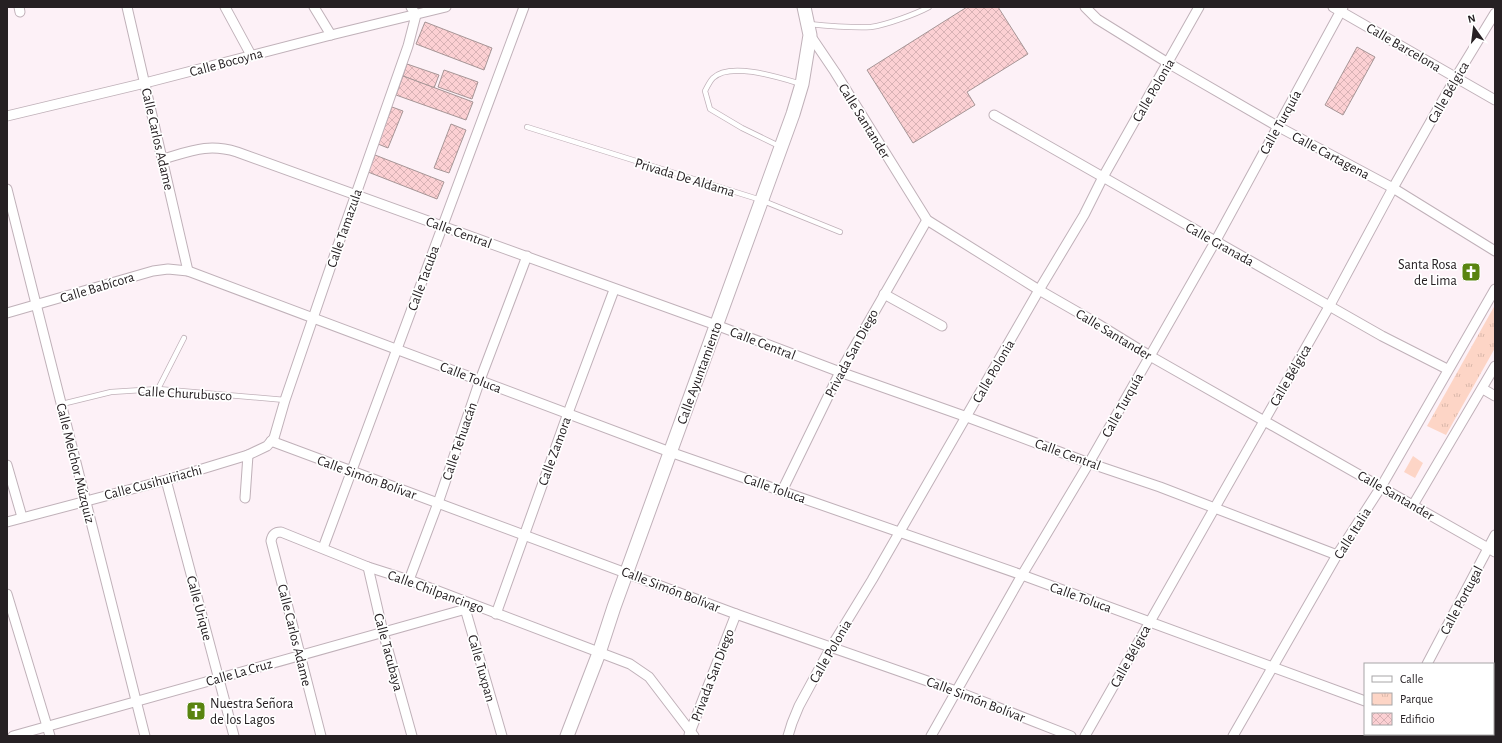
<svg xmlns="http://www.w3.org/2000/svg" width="1502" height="743" font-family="'Alegreya Sans',sans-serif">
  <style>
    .grass { fill: #fdd5c6 }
    .park { fill: url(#park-tufts) }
    .building { fill: url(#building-cross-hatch); stroke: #a69596 }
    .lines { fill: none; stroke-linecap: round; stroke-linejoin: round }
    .lane-casing { stroke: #c0b1b9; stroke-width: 6 }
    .street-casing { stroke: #c0b1b9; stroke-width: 11 }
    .secondary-casing { stroke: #c0b1b9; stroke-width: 15 }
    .lane { stroke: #fff; stroke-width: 4.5 }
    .street { stroke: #fff; stroke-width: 9 }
    .secondary { stroke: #fff; stroke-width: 13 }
    .labels { text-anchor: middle; stroke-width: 3.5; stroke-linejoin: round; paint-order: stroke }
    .street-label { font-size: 14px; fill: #262023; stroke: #fff }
    .poi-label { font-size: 14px; fill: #262023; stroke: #fff; text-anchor: end }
  </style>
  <defs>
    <pattern id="park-tufts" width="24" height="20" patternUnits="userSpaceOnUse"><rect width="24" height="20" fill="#fdd5c6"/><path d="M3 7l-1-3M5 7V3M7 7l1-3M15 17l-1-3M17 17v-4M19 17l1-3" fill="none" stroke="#d9b7aa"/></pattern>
    <pattern id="building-cross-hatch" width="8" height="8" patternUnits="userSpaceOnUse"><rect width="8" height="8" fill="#fcd0d3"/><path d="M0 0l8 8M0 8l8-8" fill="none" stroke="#d8b2b5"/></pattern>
  </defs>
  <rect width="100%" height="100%" fill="#fdf1f7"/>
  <path class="grass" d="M1413,456L1423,463L1415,478L1404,472Z"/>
  <path class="park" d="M1495,305V348L1446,435L1427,426Z"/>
  <g class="building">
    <path d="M967,7H998L1028,54L967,92L975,105L913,143L867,70Z"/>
    <path d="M425,22L492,48L484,70L416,44Z"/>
    <path d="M1357,47L1375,57L1343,115L1325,105Z"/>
    <path d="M407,64L439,75L434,88L403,76Z"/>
    <path d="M444,70L478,82L472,99L438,87Z"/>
    <path d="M403,76L473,102L466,120L396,95Z"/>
    <path d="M392,107L403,111L388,148L378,144Z"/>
    <path d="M451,124L466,130L449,173L434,168Z"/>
    <path d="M375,155L444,182L437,199L368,172Z"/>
  </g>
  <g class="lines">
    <defs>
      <g id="lane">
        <path d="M809,24C829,26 850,28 871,27C886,25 916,14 929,7"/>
        <path d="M527,127L761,200L840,232"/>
        <path d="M779,146L742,128L710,109L705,91C707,87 710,81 713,78C730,61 781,78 801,84"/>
        <path d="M158,389L184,338"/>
        <path d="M62,404L111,392L158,389L285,400"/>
      </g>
      <g id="street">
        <path d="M19,7L20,12"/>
        <path d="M127,7L188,271"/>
        <path d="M225,7L251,55"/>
        <path d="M314,7L331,35"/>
        <path d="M1085,7L1097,19L1168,63L1277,126L1393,188L1495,251"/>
        <path d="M1333,7L1495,100"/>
        <path d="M810,35L835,72L927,220L1039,290L1093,321L1150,356L1495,552"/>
        <path d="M994,115L1382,336L1447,369"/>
        <path d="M7,116L145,83L331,35L446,7"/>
        <path d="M163,159C191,151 208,143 237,152L716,325L840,372L967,417L1089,463L1160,487L1337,555"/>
        <path d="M7,189L145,736"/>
        <path d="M884,294L942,326"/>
        <path d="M7,313L153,271L168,269L188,271L670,452L1022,575L1365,701"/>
        <path d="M1483,389L1495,396"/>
        <path d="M271,441L736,614L956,691L1071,736"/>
        <path d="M7,465L22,517"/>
        <path d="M166,480L234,736"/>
        <path d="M782,491L840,372L927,220"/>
        <path d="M245,498L248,455"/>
        <path d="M1413,505L1495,366"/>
        <path d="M7,522L166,480L248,455L267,446L274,438L285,400L337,248L408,46L416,15L411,7"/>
        <path d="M323,548L524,7"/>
        <path d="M368,567L383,632L412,736"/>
        <path d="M409,580L438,503L480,380L527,256"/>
        <path d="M7,594L50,736"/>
        <path d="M464,605L502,736"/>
        <path d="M496,614L568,413L614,290"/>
        <path d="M1427,664L1495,535"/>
        <path d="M1493,695L1495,696"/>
        <path d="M689,735L736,614"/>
        <path d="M13,736L466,609"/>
        <path d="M321,736L271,541C272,535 275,532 281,532L368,567L409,580L630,664L649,677L694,736"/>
        <path d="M788,736L792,723L799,706L831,647L872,580L1039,290L1084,215L1103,177L1199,7"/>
        <path d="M931,736L1022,575L1089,463L1215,242L1343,7"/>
        <path d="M1085,736L1330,305L1393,188L1456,77L1495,13"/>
        <path d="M1233,736L1337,555L1381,487L1495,289"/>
        <path d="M1385,736L1386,734"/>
        <path d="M1461,736L1462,734"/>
      </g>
      <path id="secondary" d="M567,736L599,653L614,607L793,114L802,84L810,35L804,7"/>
    </defs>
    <use href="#lane" class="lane-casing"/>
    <use href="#street" class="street-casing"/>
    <use href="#secondary" class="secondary-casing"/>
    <use href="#lane" class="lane"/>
    <use href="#street" class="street"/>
    <use href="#secondary" class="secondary"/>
  </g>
  <defs>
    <symbol id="church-square" viewBox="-11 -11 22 22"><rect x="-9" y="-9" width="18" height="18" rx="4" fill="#598410" stroke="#fff"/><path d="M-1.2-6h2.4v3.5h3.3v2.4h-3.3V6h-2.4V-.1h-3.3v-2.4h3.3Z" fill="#fff"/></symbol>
  </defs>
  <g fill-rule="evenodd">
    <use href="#church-square" x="1460" y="261" width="22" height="22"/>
    <use href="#church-square" x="185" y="700" width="22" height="22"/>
  </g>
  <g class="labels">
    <g class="street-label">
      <text transform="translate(1404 47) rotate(30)" y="5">Calle Barcelona</text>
      <text transform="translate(226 62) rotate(-15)" y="5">Calle Bocoyna</text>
      <text transform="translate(1153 90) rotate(-60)" y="5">Calle Polonia</text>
      <text transform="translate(1448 92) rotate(-60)" y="5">Calle Bélgica</text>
      <text transform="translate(865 121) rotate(58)" y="5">Calle Santander</text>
      <text transform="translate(1280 122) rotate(-61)" y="5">Calle Turquía</text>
      <text transform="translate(158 139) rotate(77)" y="5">Calle Carlos Adame</text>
      <text transform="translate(1331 155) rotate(28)" y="5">Calle Cartagena</text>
      <text transform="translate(685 177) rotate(17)" y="5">Privada De Aldama</text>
      <text transform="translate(344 228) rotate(-71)" y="5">Calle Tamazula</text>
      <text transform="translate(459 232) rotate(20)" y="5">Calle Central</text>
      <text transform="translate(1220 244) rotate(29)" y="5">Calle Granada</text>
      <text transform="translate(423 278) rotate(-70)" y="5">Calle Tacuba</text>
      <text transform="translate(97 287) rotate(-17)" y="5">Calle Babícora</text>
      <text transform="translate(1114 334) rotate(31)" y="5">Calle Santander</text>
      <text transform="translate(763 343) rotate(21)" y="5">Calle Central</text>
      <text transform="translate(851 353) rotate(-62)" y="5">Privada San Diego</text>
      <text transform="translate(993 371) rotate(-60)" y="5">Calle Polonia</text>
      <text transform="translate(699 373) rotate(-70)" y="5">Calle Ayuntamiento</text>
      <text transform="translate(1290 375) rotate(-60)" y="5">Calle Bélgica</text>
      <text transform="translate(471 377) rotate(21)" y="5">Calle Toluca</text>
      <text transform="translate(185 393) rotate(3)" y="5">Calle Churubusco</text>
      <text transform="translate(1122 405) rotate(-61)" y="5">Calle Turquía</text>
      <text transform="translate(459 441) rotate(-71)" y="5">Calle Tehuacán</text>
      <text transform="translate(554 451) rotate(-70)" y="5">Calle Zamora</text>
      <text transform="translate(1068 454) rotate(20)" y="5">Calle Central</text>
      <text transform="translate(76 463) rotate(76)" y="5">Calle Melchor Múzquiz</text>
      <text transform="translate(367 477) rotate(20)" y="5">Calle Simón Bolívar</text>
      <text transform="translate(153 482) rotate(-15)" y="5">Calle Cusihuiriachi</text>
      <text transform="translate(775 488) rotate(19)" y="5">Calle Toluca</text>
      <text transform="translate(1396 495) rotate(30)" y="5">Calle Santander</text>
      <text transform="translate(1352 533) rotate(-58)" y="5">Calle Italia</text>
      <text transform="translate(671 589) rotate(21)" y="5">Calle Simón Bolívar</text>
      <text transform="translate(436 591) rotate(20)" y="5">Calle Chilpancingo</text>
      <text transform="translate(1081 597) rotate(20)" y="5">Calle Toluca</text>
      <text transform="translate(1461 600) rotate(-62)" y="5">Calle Portugal</text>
      <text transform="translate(200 608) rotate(75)" y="5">Calle Urique</text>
      <text transform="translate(295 635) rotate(76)" y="5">Calle Carlos Adame</text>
      <text transform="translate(830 651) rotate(-60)" y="5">Calle Polonia</text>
      <text transform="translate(389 652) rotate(75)" y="5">Calle Tacubaya</text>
      <text transform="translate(1130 656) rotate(-61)" y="5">Calle Bélgica</text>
      <text transform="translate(482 668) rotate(74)" y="5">Calle Tuxpan</text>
      <text transform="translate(239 672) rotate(-16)" y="5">Calle La Cruz</text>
      <text transform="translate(712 675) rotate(-69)" y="5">Privada San Diego</text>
      <text transform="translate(976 699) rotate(21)" y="5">Calle Simón Bolívar</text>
    </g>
    <g class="poi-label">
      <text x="1457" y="269">Santa Rosa<tspan x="1457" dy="16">de Lima</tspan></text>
      <text x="210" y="708" text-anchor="start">Nuestra Señora<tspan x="210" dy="16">de los Lagos</tspan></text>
    </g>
  </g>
  <rect width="1502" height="743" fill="none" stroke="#262023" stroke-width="16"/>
  <rect x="1364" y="663" width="130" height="72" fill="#ffffff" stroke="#a8a6a7"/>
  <rect x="1372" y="676" width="20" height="6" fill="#ffffff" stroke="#a8a6a7"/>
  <text x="1400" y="683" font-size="12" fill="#262023">Calle</text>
  <rect x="1372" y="693" width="20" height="12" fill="url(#park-tufts)" stroke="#a8a6a7"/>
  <text x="1400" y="703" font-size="12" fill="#262023">Parque</text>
  <rect x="1372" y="713" width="20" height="12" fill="url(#building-cross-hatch)" stroke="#a8a6a7"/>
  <text x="1400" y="723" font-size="12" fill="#262023">Edificio</text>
  <g transform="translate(1474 28) rotate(346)" stroke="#ffffff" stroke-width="3" paint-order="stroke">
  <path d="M0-3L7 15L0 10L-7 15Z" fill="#262023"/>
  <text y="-6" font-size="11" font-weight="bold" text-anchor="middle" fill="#262023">N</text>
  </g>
</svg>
